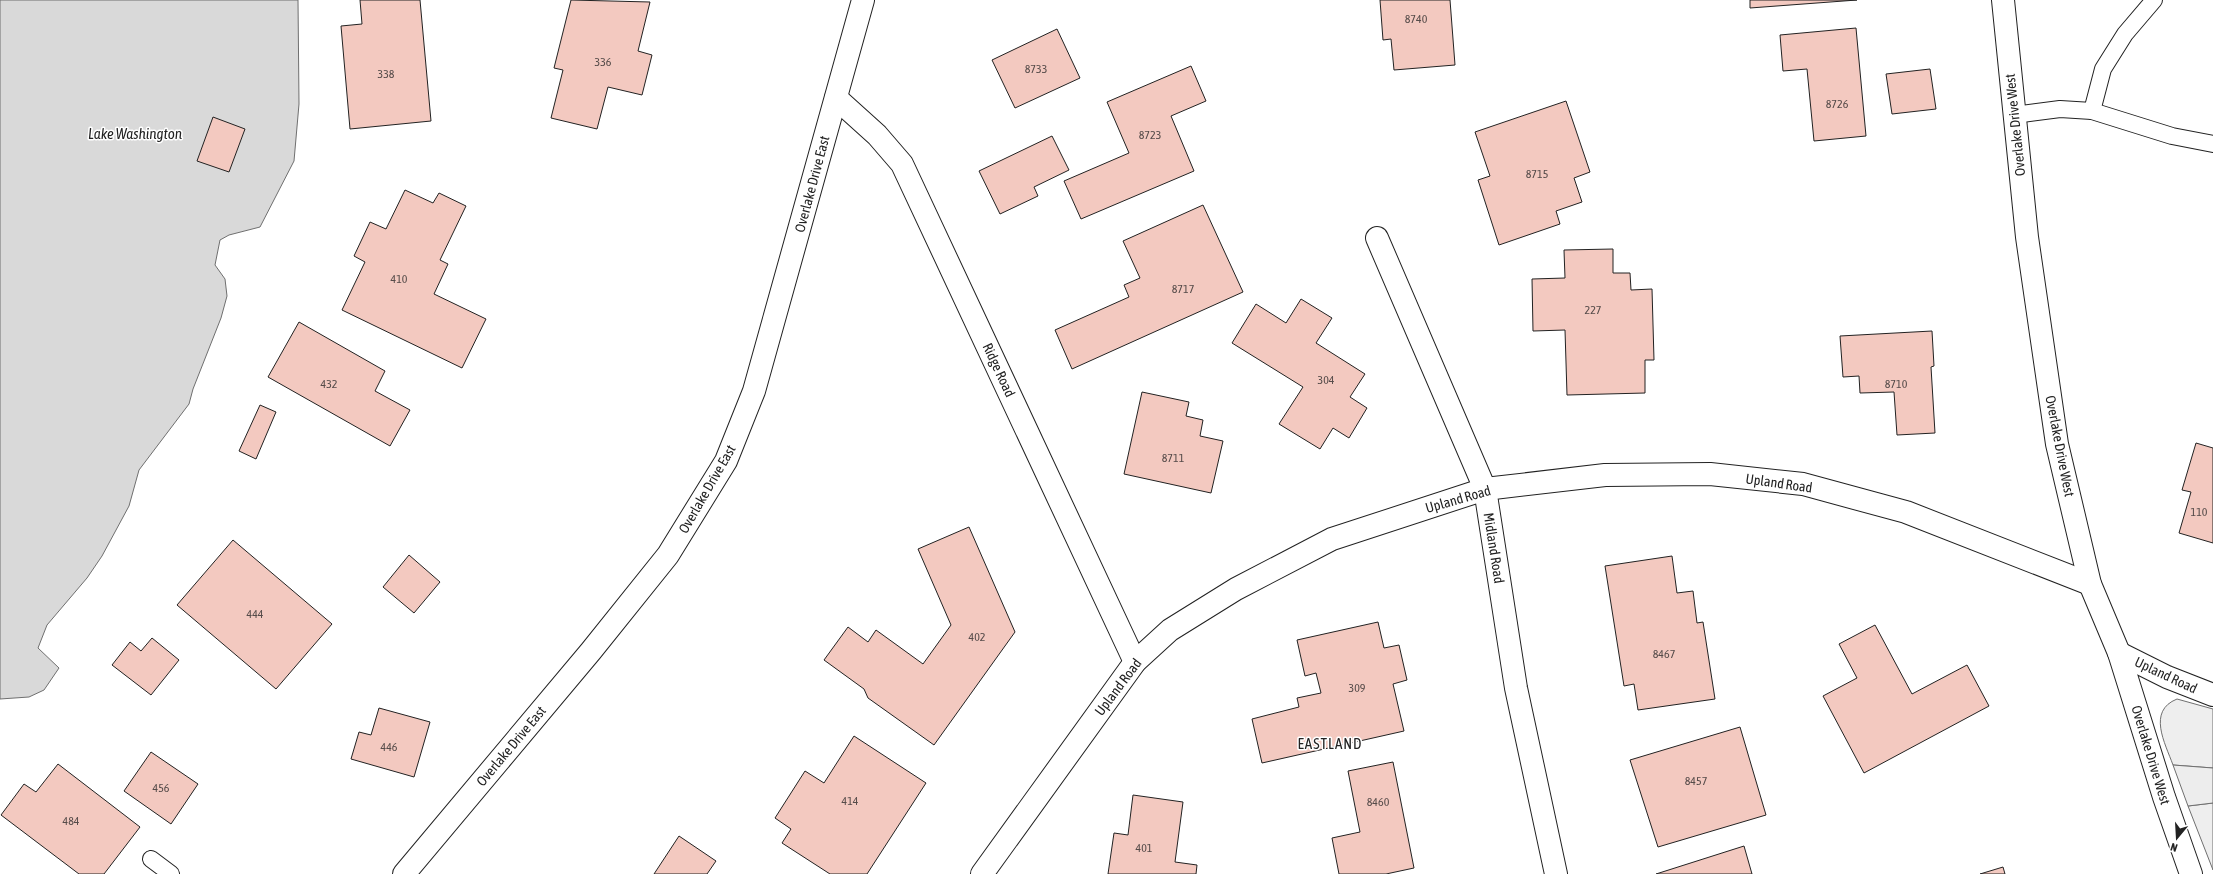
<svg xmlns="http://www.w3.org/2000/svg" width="2213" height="874" font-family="'Asap Condensed',sans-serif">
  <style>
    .green { fill: #eee; stroke: #6f6f6f }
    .parking { fill: #ededed; stroke: #6f6f6f }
    .water { fill: #d9d9d9; stroke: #6f6f6f }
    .building { fill: #f3c9c0; stroke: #222 }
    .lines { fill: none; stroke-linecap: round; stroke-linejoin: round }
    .lane-casing { stroke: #222; stroke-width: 18 }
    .street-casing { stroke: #222; stroke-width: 24 }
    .secondary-casing { stroke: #222; stroke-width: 24 }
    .lane { stroke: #fff; stroke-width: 16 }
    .street { stroke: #fff; stroke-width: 22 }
    .secondary { stroke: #fff; stroke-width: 22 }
    .labels { text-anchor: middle; stroke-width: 3; stroke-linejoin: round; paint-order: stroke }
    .number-label { font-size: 12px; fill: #564c4a }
    .street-label { font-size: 14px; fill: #222; stroke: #fff }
    .water-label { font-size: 15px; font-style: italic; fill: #222; stroke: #fff }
    .neighbourhood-label { font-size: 15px; letter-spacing: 1px; fill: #222; stroke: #fff }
  </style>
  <rect width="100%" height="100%" fill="#fff"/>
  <g class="green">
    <path d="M2177,699L2213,709V768L2173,765C2165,743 2147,711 2177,699Z"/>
    <path d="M2213,803V870L2188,806Z"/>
  </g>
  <path class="parking" d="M2173,765L2213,768V803L2188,806Z"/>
  <path class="water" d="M0,0H298L299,104L294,161L260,227L229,235L220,240L215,265L225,279L227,296L221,318L193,389L189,404L139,470L129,506L102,556L87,578L47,625L38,648L59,668L44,690L29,697L0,699Z"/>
  <g class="building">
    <path d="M360,0H420L431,121L350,129L341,26L362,24Z"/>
    <path d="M571,0L650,2L638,51L652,55L642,95L608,87L597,129L551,118L563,70L554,68Z"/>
    <path d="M1380,0H1450L1455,65L1394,70L1391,39L1383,40Z"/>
    <path d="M1750,0H1857L1750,8Z"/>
    <path d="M1856,28L1866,136L1814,141L1807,69L1783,71L1780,35Z"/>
    <path d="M1057,29L1080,78L1015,108L992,60Z"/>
    <path d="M1191,66L1206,101L1171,116L1194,171L1081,219L1064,181L1129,153L1107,102Z"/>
    <path d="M1930,69L1936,109L1892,114L1886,74Z"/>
    <path d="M1566,101L1590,172L1574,178L1582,202L1556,211L1560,224L1499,245L1478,180L1490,176L1475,132Z"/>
    <path d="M213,117L245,129L229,172L197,161Z"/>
    <path d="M1052,136L1069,170L1034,187L1038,196L1000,214L979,171Z"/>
    <path d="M405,190L433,203L439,193L466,206L440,260L448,264L434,294L486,319L462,368L342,310L365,262L354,256L370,222L386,229Z"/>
    <path d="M1203,205L1243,292L1072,369L1055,330L1129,297L1124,285L1140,278L1123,241Z"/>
    <path d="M1613,249V273H1630L1631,290L1652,289L1654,360H1645V393L1567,395L1565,330L1533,331L1532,279L1565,278L1564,250Z"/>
    <path d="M1301,299L1332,318L1316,343L1365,374L1350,397L1367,408L1349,438L1333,428L1320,449L1279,424L1303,387L1232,343L1256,304L1286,323Z"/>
    <path d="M299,322L385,371L375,391L410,410L390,446L268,377Z"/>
    <path d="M1932,331L1934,366L1931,367L1935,433L1897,435L1894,392L1860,393L1859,376L1843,377L1840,336Z"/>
    <path d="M1142,392L1189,402L1186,416L1203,420L1200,436L1223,441L1211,493L1124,474Z"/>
    <path d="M260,405L276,412L256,459L239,451Z"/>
    <path d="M2196,443L2213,448V543L2179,533L2191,492L2182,490Z"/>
    <path d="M969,527L1015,632L934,745L868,698L864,689L824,660L848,627L868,642L876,630L923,664L951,625L918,549Z"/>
    <path d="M233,540L332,624L276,689L177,605Z"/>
    <path d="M409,555L440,582L414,613L383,587Z"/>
    <path d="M1672,556L1677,593L1693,591L1697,623L1703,622L1715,699L1638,710L1634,684L1624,686L1605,566Z"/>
    <path d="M1378,622L1384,648L1399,645L1407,680L1393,684L1404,731L1262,763L1252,719L1299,707L1297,698L1321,693L1316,673L1305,676L1297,640Z"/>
    <path d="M1875,625L1912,694L1967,665L1989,706L1864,773L1823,696L1857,678L1839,644Z"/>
    <path d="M152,638L179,660L151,695L112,665L130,642L141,651Z"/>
    <path d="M379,708L430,722L414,777L351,759L359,732L371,735Z"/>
    <path d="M1740,727L1766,815L1658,847L1630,760Z"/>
    <path d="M854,736L926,783L867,874H830L782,843L791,829L775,818L805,771L824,783Z"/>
    <path d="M151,752L198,784L171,824L124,791Z"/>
    <path d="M1393,762L1414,868L1386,874H1339L1332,838L1360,832L1348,771Z"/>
    <path d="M58,764L140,827L104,874H79L1,815L24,784L36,792Z"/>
    <path d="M1133,795L1183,802L1175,862L1197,865L1196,874H1108L1114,833L1128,835Z"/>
    <path d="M679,836L716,861L707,874H654Z"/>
    <path d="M1744,846L1752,874H1656Z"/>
    <path d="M2003,867L2005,874H1980Z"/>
  </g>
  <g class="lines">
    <defs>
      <g id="lane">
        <path d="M2092,111L2103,69L2125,34L2154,0"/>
        <path d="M2014,115L2060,109L2092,111L2172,136L2213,144"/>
        <path d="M151,859L171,874"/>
      </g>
      <g id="street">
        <path d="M836,98L877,135L902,164L1135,662"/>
        <path d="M1377,238L1485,489L1516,688L1556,874"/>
        <path d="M2119,653L2167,677L2213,695"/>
        <path d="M982,874L1135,662L1170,630L1236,589L1332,539L1485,489L1605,475L1710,474L1803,484L1906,512L2090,584"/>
      </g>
      <g id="secondary">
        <path d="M2003,0L2027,237L2057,444L2090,584L2119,653L2164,797L2191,874"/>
        <path d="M404,874L591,651L668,555L726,461L754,391L863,0"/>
      </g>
    </defs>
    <use href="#lane" class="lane-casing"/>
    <use href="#street" class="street-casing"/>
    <use href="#secondary" class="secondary-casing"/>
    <use href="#lane" class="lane"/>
    <use href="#street" class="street"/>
    <use href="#secondary" class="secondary"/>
  </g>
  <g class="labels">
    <g class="number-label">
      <text x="1416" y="23">8740</text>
      <text x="603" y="66">336</text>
      <text x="1036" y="73">8733</text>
      <text x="386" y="78">338</text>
      <text x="1837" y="108">8726</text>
      <text x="1150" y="139">8723</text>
      <text x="1537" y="178">8715</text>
      <text x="399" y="283">410</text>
      <text x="1183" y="293">8717</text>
      <text x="1593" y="314">227</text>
      <text x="1326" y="384">304</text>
      <text x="329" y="388">432</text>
      <text x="1896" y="388">8710</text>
      <text x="1173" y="462">8711</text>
      <text x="2199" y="516">110</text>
      <text x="255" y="618">444</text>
      <text x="977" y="641">402</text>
      <text x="1664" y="658">8467</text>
      <text x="1357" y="692">309</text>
      <text x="389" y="751">446</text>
      <text x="1696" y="785">8457</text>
      <text x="161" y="792">456</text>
      <text x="850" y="805">414</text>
      <text x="1378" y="806">8460</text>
      <text x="71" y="825">484</text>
      <text x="1144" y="852">401</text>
    </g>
    <g class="street-label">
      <text transform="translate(2015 125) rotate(-96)" y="5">Overlake Drive West</text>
      <text transform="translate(812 184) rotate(-75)" y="5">Overlake Drive East</text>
      <text transform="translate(999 370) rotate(65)" y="5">Ridge Road</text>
      <text transform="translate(2060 446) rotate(79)" y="5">Overlake Drive West</text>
      <text transform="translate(1779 483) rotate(8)" y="5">Upland Road</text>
      <text transform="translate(707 489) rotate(-60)" y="5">Overlake Drive East</text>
      <text transform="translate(1458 499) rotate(-16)" y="5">Upland Road</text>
      <text transform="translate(1494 548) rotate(81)" y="5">Midland Road</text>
      <text transform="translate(2166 675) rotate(25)" y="5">Upland Road</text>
      <text transform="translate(1118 687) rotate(-53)" y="5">Upland Road</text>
      <text transform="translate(511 746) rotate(-50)" y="5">Overlake Drive East</text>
      <text transform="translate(2151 755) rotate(73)" y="5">Overlake Drive West</text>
    </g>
    <g class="water-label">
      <text x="135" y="139">Lake Washington</text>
    </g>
    <g class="neighbourhood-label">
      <text x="1330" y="749">EASTLAND</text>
    </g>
  </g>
  <g transform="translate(2177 838) rotate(198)" stroke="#ffffff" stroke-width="3" paint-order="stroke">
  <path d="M0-3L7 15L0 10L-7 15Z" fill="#222222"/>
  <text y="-6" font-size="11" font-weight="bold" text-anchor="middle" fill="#222222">N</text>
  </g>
</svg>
